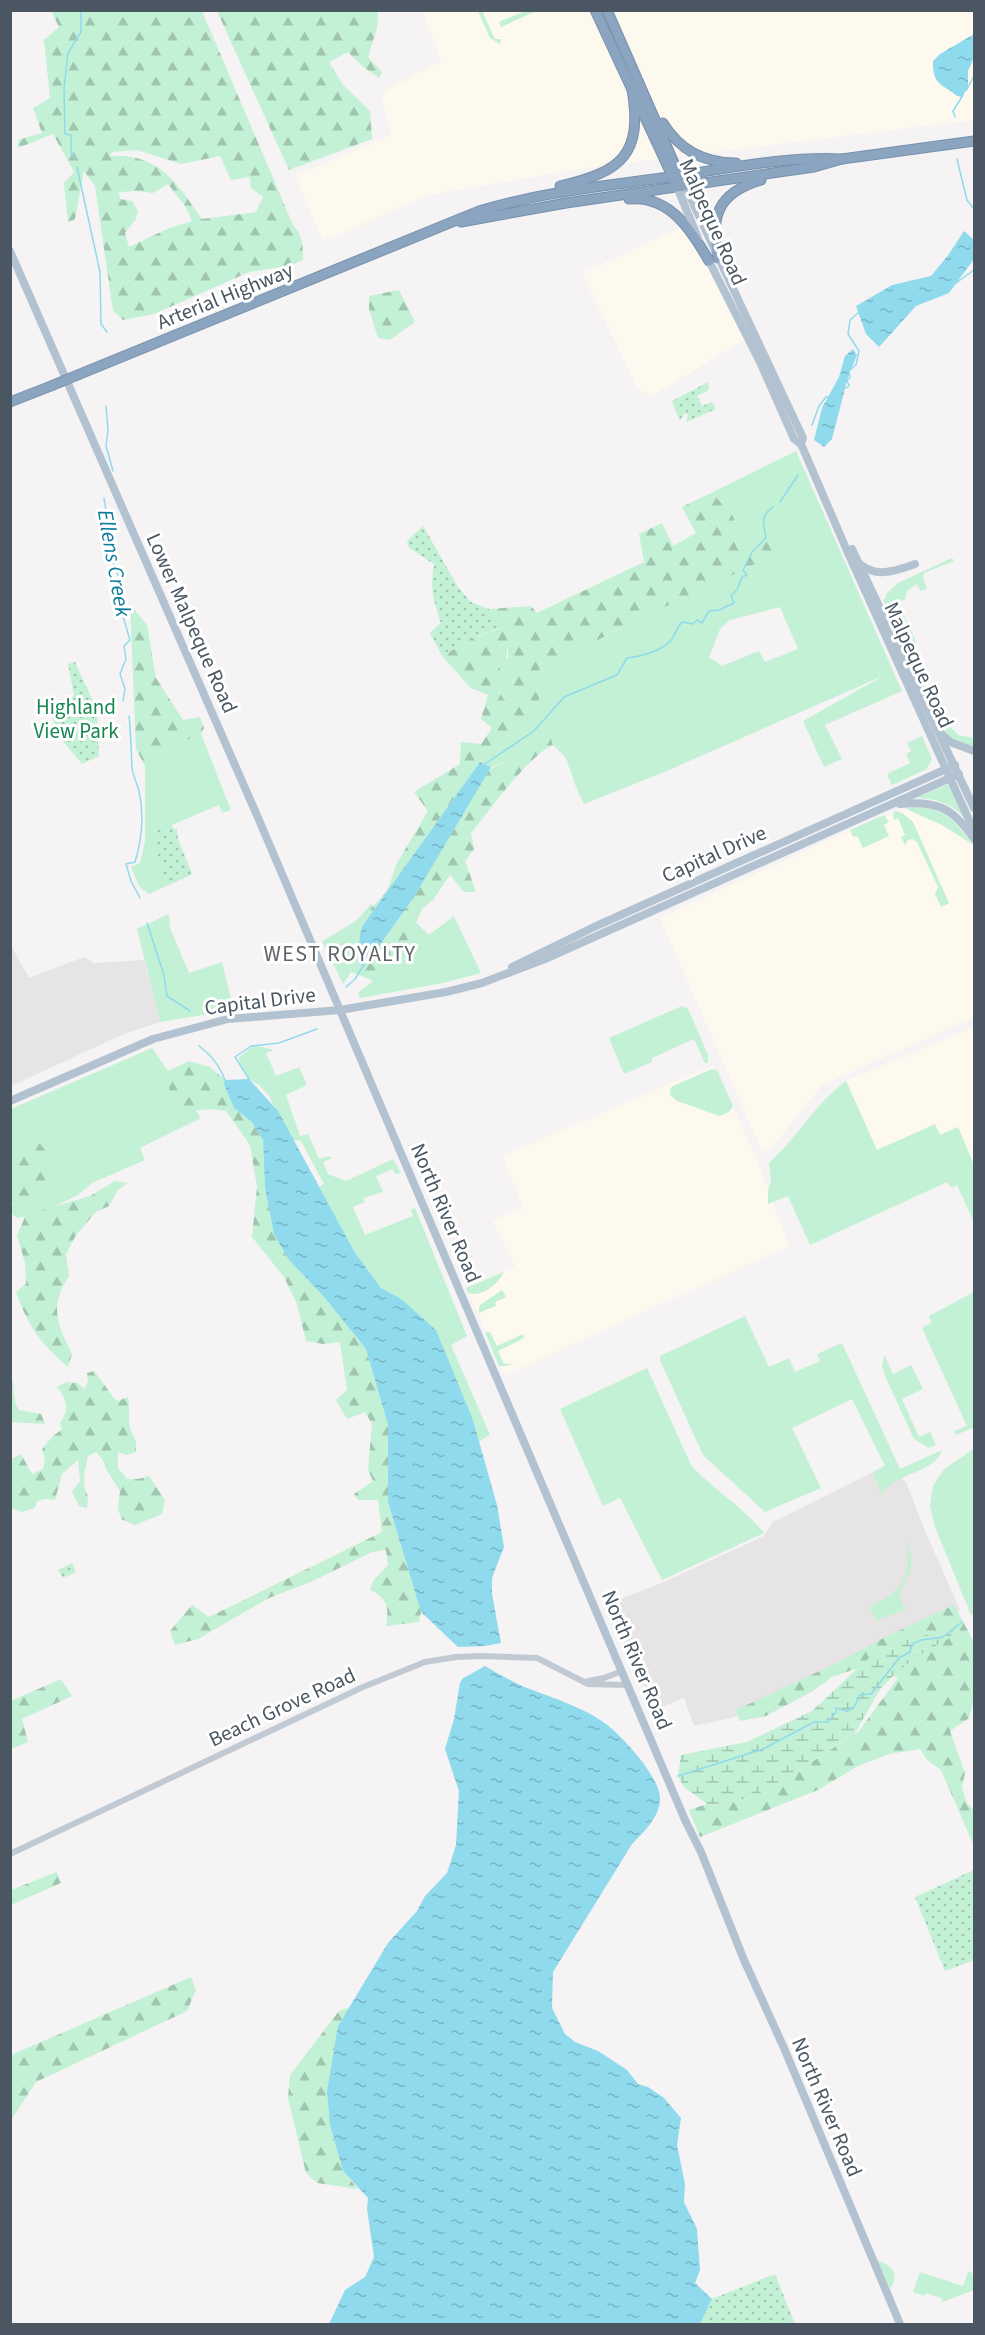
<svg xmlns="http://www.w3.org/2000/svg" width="985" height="2335" font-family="'Source Sans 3',sans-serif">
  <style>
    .commercial { fill: #fdf9ef }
    .education { fill: #e6e4e5 }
    .grass { fill: #c3f1d5; fill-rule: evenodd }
    .forest { fill: url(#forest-firs); fill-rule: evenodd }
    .wetland { fill: url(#wetland-marsh) }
    .park { fill: url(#park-dots) }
    .water { fill: url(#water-ripples) }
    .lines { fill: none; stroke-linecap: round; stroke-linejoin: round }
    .stream { stroke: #90daee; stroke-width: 1.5 }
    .highway-casing { stroke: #7690ad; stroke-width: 11 }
    .minor { stroke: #c1cad2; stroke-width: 6 }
    .major { stroke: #b3c2d1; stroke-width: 8 }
    .highway { stroke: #8ba5c1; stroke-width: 9 }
    .highway-bridge-casing { stroke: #7690ad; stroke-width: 11; stroke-linecap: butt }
    .highway-bridge { stroke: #8ba5c1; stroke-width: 9 }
    .labels { text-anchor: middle; stroke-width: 6; stroke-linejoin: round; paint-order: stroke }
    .street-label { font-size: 21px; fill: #4a5661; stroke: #fff }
    .park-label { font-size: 21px; fill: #17864f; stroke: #fff }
    .water-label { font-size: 22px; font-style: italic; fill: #0c7c9b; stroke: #fff }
    .neighbourhood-label { font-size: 22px; letter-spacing: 1.5px; fill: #5f6368; stroke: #fff }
  </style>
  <defs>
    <pattern id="forest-firs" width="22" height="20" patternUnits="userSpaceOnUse" patternTransform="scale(1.5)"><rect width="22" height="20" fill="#c3f1d5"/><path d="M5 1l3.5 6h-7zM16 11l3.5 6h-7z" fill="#a0c6b0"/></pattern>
    <pattern id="wetland-marsh" width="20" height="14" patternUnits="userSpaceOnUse" patternTransform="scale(1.5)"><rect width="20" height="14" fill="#c3f1d5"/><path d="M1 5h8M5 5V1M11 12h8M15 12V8" fill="none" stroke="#a0c6b0"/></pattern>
    <pattern id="park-dots" width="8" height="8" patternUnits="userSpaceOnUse" patternTransform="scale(1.5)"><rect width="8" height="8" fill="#c3f1d5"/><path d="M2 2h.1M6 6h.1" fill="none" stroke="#a0c6b0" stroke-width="1.8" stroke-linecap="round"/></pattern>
    <pattern id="water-ripples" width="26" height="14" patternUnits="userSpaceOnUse" patternTransform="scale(1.5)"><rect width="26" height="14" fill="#90daee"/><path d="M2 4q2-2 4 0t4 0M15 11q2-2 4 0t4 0" fill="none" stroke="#78b4c4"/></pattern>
  </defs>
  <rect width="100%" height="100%" fill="#f5f3f3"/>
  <g class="commercial">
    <path d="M422,11H974V120L593,167L429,195L323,241L295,176L392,134L382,102L386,90L442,61Z"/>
    <path d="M688,224L746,339L652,396L638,389L582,273Z"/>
    <path d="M906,809L942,825L972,844L974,848V1017L822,1085L770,1150L761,1149L660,918L850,830Z"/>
    <path d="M974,1027V1165L958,1127L939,1135L934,1125L877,1151L846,1081Z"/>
    <path d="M714,1065L756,1157L789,1246L505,1375L467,1289L515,1267L493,1221L523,1207L502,1156Z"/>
  </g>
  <g class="education">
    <path d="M10,944L29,978L84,957L94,963L144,960L160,1022L124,1034L11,1086Z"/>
    <path d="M885,1466L906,1482L923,1526L960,1610L859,1657L847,1665L735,1717L694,1726L684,1698L654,1710L610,1603L664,1582L764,1536L773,1522Z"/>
  </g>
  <g class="grass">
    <path d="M478,11H482L495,39H501L500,44L490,38Z"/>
    <path d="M525,11H536L501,27L499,22Z"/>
    <path d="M796,451L902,691L825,725L842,759L824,767L803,721L885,675L669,770L584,804L576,787L566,758L553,745L547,724L505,762L491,767L480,762L504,737L531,718L540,697L534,673L653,612L775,554L762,530L746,547L737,548L734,533L736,521L731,516L725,500L719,501L713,492ZM780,607L798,649L765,662L759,651L722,666L709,657L720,629L730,620Z"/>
    <path d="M952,558L954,561L924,573L923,577L927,589L921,591L916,584L907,591L905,599L898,602L917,644L909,651L939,718L938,719L883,600L886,597V594L898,583Z"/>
    <path d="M504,642L508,645L506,657L516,668V675L511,684L510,701L504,700L499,689L501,678L497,651Z"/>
    <path d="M946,722L958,735L974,738V747L951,739L942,725Z"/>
    <path d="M201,734L231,810L222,813L219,805L172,825L192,874L149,894L139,886L131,867L140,863L145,841V766L158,760L157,753Z"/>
    <path d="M922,736L932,759L927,769L892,785L887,774L910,763L906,754L911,751L907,743Z"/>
    <path d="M948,784L965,819C954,804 934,798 916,798Z"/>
    <path d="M914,807C945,807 955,821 972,844L942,825L906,809Z"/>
    <path d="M895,811L902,813L913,822L949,903L941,907L935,894L938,887L917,842L912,839L908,840L905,845L901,837L905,835L898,818L894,820L893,816Z"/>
    <path d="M884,815L889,822L884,825L889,836L863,848L857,836L853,837L850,830Z"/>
    <path d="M371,904L373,906L359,926L351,972L343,984L322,941L356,921Z"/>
    <path d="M169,914L170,928L189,973L222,962L234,1010L160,1022L137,929Z"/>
    <path d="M454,916L481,973L443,983L360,998L358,993C379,977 385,972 393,947L409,939L415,922L429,935Z"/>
    <path d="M682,1006L687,1008L689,1011L708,1055V1063H705L694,1039L652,1058V1062L624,1074L609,1038Z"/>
    <path d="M254,1045L274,1050L266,1053L276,1076L299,1067L307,1085L286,1095L300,1136L308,1134L319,1159L330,1156L332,1158L323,1162L328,1174L346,1181L393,1159L401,1173L395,1174L393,1169L376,1176L383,1192L363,1198L365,1202L353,1207L365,1235L413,1216L411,1210L415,1208L467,1336L451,1345L490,1435L479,1441L473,1420L400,1298L381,1288L354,1251L319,1187L324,1184L301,1141L287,1139L270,1097L259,1085L249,1079L238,1058Z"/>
    <path d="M152,1048L201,1118L140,1148L145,1160L92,1183L78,1195L39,1214L17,1218L11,1213V1206L14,1203L54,1186L58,1180L46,1152L37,1140L11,1153V1109Z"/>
    <path d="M712,1069L717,1070L733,1106L729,1112L720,1116L677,1101L670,1095V1089L673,1086Z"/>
    <path d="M846,1081L877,1150L935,1124L940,1135L958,1127L974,1165V1222L957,1185L951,1188L947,1182L810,1245L788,1196L768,1204V1190L771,1181L769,1163C798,1137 815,1104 846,1081Z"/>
    <path d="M504,1272C499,1283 482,1298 468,1293L466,1288Z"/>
    <path d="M502,1290L506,1297L495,1302L496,1306L478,1313L480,1305Z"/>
    <path d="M974,1292V1427L956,1435L954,1431L967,1426L922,1328L932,1322L929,1316Z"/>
    <path d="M745,1316L769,1367L789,1358L795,1372L820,1361L817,1354L842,1343L900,1469L942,1450C934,1474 893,1473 881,1495L873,1472L885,1466L852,1399L792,1428L821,1488L765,1512L703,1455L660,1360V1356Z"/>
    <path d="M485,1332H490L497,1346L523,1334L524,1338L498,1351L504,1364H513L506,1366H499Z"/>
    <path d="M884,1355L893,1374L911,1365L923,1389L902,1399L919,1437L930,1432L936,1445L929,1448L914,1439L886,1378L882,1367Z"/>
    <path d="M647,1368L691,1465C713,1490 744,1507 764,1533L662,1580L620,1498L603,1506L560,1409Z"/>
    <path d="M974,1449V1614L971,1615L935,1527L930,1506L933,1486L944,1469Z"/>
    <path d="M905,1543C918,1560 909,1578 898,1594L905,1609L876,1621L869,1607C899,1594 914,1578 905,1543Z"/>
    <path d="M877,2260C892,2265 900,2274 890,2289Z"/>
    <path d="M971,2271L974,2279V2290L942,2302L941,2298L926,2293L924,2296L913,2292L920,2272L963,2286L968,2272Z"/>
  </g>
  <g class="forest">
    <path d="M51,11H202L293,225C303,236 303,246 303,260L290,266L249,272L154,314L123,320L113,311L95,186L84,171L75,219L68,223L64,183L74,172L53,134L18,148V140L42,133L33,108L50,98L44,40L59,27ZM137,150L181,164L220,156L231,180L250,177L251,188L263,197L256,212L202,219C176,182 159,153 109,156L112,152ZM168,184L185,206L192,221L167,229L129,247L125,233L135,220L138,211L132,201L120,199L119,192L137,191L153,193Z"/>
    <path d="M217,11H378L377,28L368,57L382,72L379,78L362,66L348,52L329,62L343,85L370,111L372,139L289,170Z"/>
    <path d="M399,290L415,322L390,340L378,338L369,309V296Z"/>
    <path d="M713,492L719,501L725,500C729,510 734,518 738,527L734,533L737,548L746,547L762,530L776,554L629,624L534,673L540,697L531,718L504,737L480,762L363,925L370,959L414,897L487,770L505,762L547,724L553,745C529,755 489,811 471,833L474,849L465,861L476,892H464L450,875L433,900L422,909L409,939L393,947L386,967L374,981L351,972L359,926L373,906L387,891L397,863L428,811L414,792L460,764L461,742L481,744L492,728L481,719L488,695L471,688L442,656L471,639L500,628L489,609L531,606L537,613L644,562L639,534L662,523L673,546L696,533L682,507ZM504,642L508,646V666L516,668V675L507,694L509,701L504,700L499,690L501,678L497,651Z"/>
    <path d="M130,604L147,625L156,678L183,720L200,717L204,728L201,734L157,753L159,760L145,766L136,749Z"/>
    <path d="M189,1061L210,1067L225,1080L234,1108L252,1122L263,1140L265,1188L289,1260L325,1298L366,1349L388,1425V1502L421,1612L419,1622L386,1626C389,1608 388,1598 370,1590L373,1581L388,1565L386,1550L372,1552L313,1581L269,1598L198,1639L175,1645L170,1631L192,1605L209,1617L382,1532L378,1500H358L354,1494L373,1481L368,1470L372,1424L365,1412L347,1419L336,1400L347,1390L340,1342L323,1344L306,1341L297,1304L284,1277L252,1237L257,1187L250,1145L226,1111L211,1109L188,1111L174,1096L160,1075Z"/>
    <path d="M37,1140L45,1150L58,1180C51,1192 25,1202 11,1203V1153Z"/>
    <path d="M115,1181L128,1183L118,1190L109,1206L96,1212L76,1235L66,1254L69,1276C49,1306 57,1324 72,1354L68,1367C41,1344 28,1326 16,1292L26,1284L25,1263L17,1235L26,1215L90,1196Z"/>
    <path d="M94,1371L114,1398L118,1401L128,1397C130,1407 129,1414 129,1423C130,1434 138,1436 136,1452L126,1455L118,1452V1468L127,1479H138L149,1476L165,1500L162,1514L135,1525L121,1519L118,1508L120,1491L106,1469L103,1460L96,1452L88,1456C85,1468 81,1485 88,1496L87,1508L79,1506L72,1492L80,1481L78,1460L62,1474L55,1500L46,1499L37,1501L35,1508L22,1512L11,1508V1459L21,1454L32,1474L43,1469L45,1459L42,1449L52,1437L62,1429L60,1423C70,1408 67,1400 57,1387L67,1382L78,1383L84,1389L88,1381L87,1373Z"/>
    <path d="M10,1375C17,1388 10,1394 19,1410L41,1414L45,1424L11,1422Z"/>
    <path d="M954,1605L974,1642V1699L969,1718L950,1731L965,1773L962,1787L967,1804L974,1809V1846L941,1770L927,1760L920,1749L889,1754L858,1766L818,1790L700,1837L689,1810L707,1804L720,1806L755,1796L804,1767L859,1731L898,1678L873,1666L852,1670L832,1677L813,1691L766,1716L740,1721L736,1710L839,1662L887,1636Z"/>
    <path d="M61,1679L72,1696L22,1719L28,1742L11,1749V1701Z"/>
    <path d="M57,1872L61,1883L11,1905V1890Z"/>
    <path d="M191,1977L196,1990L187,2011L36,2082L11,2120V2055Z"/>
    <path d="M350,2007L338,2026L330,2125L343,2171L358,2189L317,2183L306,2173L288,2098L290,2075L339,2011Z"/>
  </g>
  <path class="wetland" d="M953,1630L950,1638L917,1656L895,1674L881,1688L855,1733L804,1767L755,1796L720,1806L707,1804L684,1787L678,1776L681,1755L747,1742L812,1711L872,1655L912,1638Z"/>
  <g class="park">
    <path d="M708,382L709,390L697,396L702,406L712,402L716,409L686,422L688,415L684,413L680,421L672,401Z"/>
    <path d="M423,526L458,587L471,602L489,609L500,627L471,639L442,656L430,633L441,623C433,599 430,589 434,564L409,548L407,541Z"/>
    <path d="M75,662L97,710L99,756L82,764L61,739L47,706L74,696L68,664Z"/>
    <path d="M177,829L178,839L192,874L169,885L158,859L156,830Z"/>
    <path d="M72,1563L76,1572L63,1578L58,1570Z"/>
    <path d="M974,1870V1960L945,1971L915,1897Z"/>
    <path d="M775,2274L795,2324H700L712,2299Z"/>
  </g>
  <g class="water">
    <path d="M974,34V58L968,71V87L962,97C955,96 954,93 949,90C935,82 933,77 933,61L940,54Z"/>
    <path d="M964,231L974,240V259L949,293L916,306L879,347L866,334L856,306L892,285L931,276L949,254Z"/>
    <path d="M853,349L857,355L848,377L832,439L824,447L814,440L822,408L839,377L845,356Z"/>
    <path d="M480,762L491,767L414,897L370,959L363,966L358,963L360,934L363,925Z"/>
    <path d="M249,1079L278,1111L354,1251L381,1288L400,1298L436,1330L473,1420L497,1505L504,1547L492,1578V1594L501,1643L485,1646L458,1647L421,1612L388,1502V1425L366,1349L325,1298L289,1260L274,1234L265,1188L263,1140L252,1122L234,1108L224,1084L225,1080Z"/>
    <path d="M485,1666C497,1673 509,1680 522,1686C547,1696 584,1707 606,1724C623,1737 658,1775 660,1797C661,1816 644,1832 632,1844L553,1972L552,2008L565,2034L575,2042L598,2051L627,2070L638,2084L648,2087L664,2098L681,2118L677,2145L685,2184L684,2202L697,2229L700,2270L695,2283L712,2299L700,2324H329L345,2290L365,2277L374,2257L367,2209L368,2198L343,2171L330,2125L327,2091L338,2026L388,1943L417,1911L425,1896L447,1873L456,1845L459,1791L445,1749L454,1719L460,1683L462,1679Z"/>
  </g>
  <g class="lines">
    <g class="stream">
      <path d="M966,91L974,76"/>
      <path d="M955,117L953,111L963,95"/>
      <path d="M76,158L71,153V135L65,134L64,88L68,53L81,32V10"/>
      <path d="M957,159L967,200L974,209"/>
      <path d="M77,167L100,272L101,324L107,332"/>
      <path d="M956,283L974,270"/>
      <path d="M851,369L856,365L859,351L848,334L850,320L859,312"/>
      <path d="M846,388L849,386L847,380L850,378L849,373"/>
      <path d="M106,406L108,430L106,446L113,471"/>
      <path d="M812,425L819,406L826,397H830"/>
      <path d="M104,498L108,524L107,530L111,537C108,553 116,572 123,586L120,591L125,601L123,616L130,640L124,646L126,659L120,674L125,689L123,701"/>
      <path d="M780,502L798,475"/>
      <path d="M129,716C131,733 131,750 132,768C133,776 137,783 139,791C144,814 142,839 135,862L126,864L131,881L140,898"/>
      <path d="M485,764L534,731L564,697L617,675L627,658C640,657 664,650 672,639C676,633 675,630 682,622L692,624L697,620L702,623L709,611L719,610L734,603L731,595L737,590L742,577L747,575L743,570L752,552L766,538C764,524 759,517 773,507"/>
      <path d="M147,923L164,975L167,996L190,1011"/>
      <path d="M346,987L355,979L364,965"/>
      <path d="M199,1046C212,1056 219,1065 225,1080"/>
      <path d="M249,1079L235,1057L251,1046L279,1043L317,1029"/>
      <path d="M678,1776L763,1749L814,1722H828L836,1712V1708L847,1711L854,1707L860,1695L871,1694L899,1658L910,1652L912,1644L921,1640L943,1637L962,1622"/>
    </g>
    <defs>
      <g id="highway">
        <path d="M595,10L674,180"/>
        <path d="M607,10L681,179"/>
        <path d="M663,123C680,151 705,163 736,163"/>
        <path d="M560,186C622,172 643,154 632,89"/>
        <path d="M629,199C670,195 692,231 709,261"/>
        <path d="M461,222L566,203L814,167L842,159L974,141"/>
        <path d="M718,258C710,217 717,193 761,180"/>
        <path d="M80,374L479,211C541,192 605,186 669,177C726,169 784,156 842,159"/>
        <path d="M10,402L51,386"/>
      </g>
    </defs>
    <use href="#highway" class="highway-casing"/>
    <g class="minor">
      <path d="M588,1681L604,1678L622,1671"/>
      <path d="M10,1854L363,1687L425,1662L456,1657L481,1656L537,1658L588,1684L628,1685"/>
    </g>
    <g class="major">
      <path d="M685,186L803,438L801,444L848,553L974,831"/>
      <path d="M677,187L698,238"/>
      <path d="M10,251L259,820L685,1820L701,1852L744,1960L784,2048L900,2324"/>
      <path d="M707,257L760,362L794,439L801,444"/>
      <path d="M852,549L974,808"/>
      <path d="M860,564C877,579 897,570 915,564"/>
      <path d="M942,734L950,742L974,751"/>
      <path d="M900,804C937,800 953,808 974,839"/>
      <path d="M512,967L594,927L955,765"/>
      <path d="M10,1101L153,1039L228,1019L340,1010L446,992L482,983L545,959L959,774"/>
    </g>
    <use href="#highway" class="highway"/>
    <defs>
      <path id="highway-bridge" d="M51,386L80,374"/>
    </defs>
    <use href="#highway-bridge" class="highway-bridge-casing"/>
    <use href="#highway-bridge" class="highway-bridge"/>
  </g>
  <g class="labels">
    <g class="street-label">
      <text transform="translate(713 222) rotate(66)" y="7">Malpeque Road</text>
      <text transform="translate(225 296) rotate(-22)" y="7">Arterial Highway</text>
      <text transform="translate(192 623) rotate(66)" y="7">Lower Malpeque Road</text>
      <text transform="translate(919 665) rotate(65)" y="7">Malpeque Road</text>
      <text transform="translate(714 854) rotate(-24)" y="7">Capital Drive</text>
      <text transform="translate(260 1001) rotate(-7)" y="7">Capital Drive</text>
      <text transform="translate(446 1213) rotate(67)" y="7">North River Road</text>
      <text transform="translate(637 1660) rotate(67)" y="7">North River Road</text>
      <text transform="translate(282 1707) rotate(-25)" y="7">Beach Grove Road</text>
      <text transform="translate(827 2107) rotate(67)" y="7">North River Road</text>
    </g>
    <g class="park-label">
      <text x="76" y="714">Highland<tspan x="76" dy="24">View Park</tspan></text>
    </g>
    <g class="water-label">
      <text transform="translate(115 563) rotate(80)" y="8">Ellens Creek</text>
    </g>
    <g class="neighbourhood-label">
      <text x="340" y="961">WEST ROYALTY</text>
    </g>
  </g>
  <rect width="985" height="2335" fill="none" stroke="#4a5661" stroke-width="24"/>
</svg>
